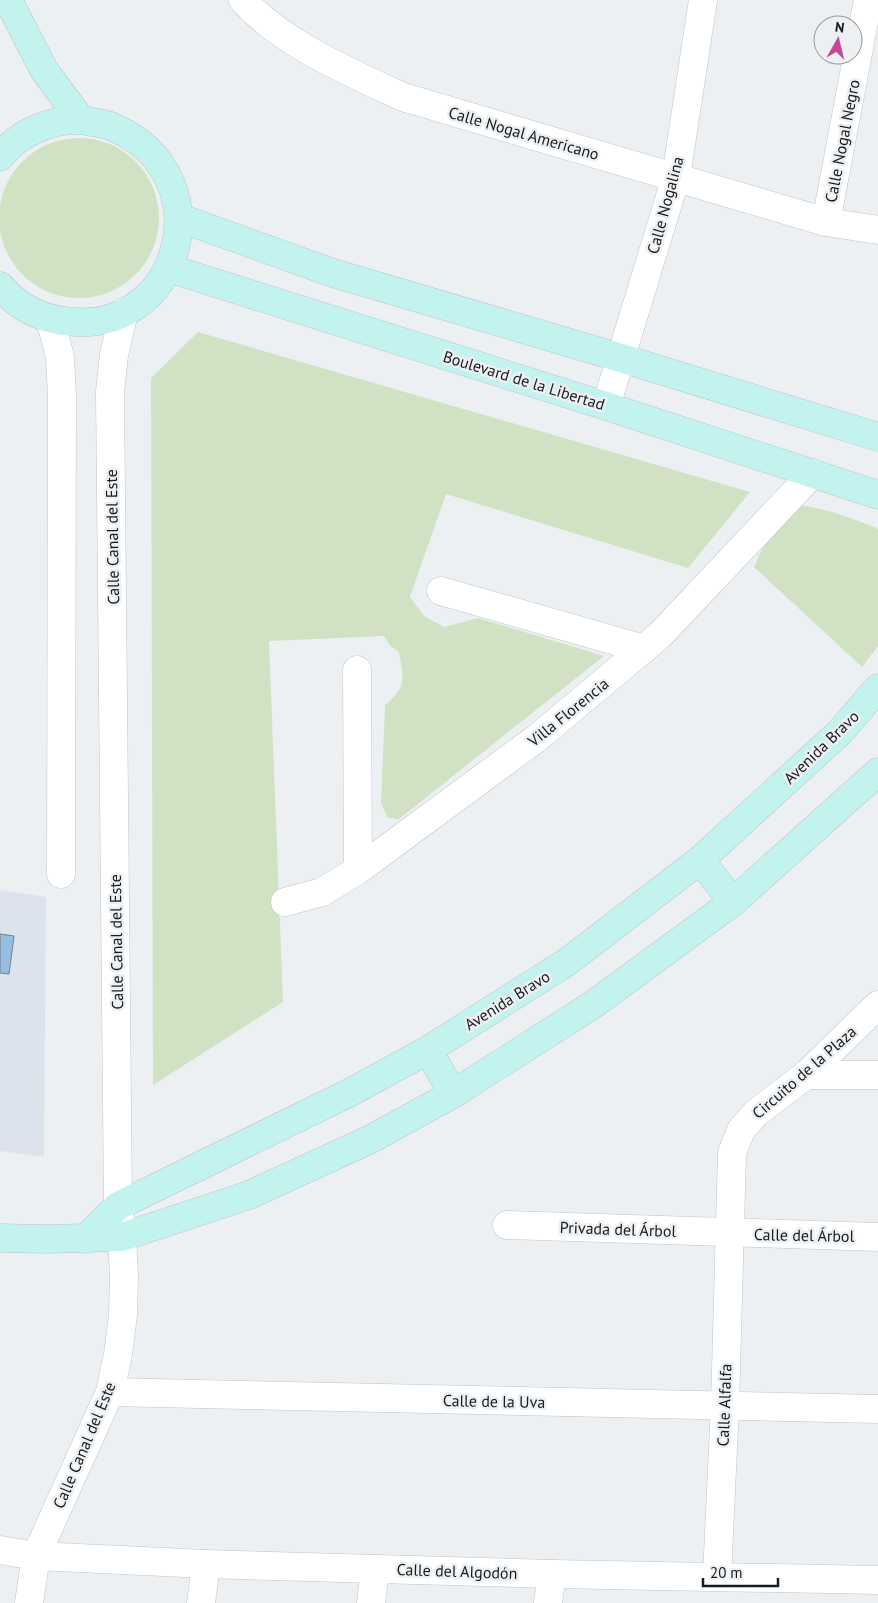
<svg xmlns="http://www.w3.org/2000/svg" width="878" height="1603" font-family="'PT Sans',sans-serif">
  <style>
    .built { fill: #dbe4ed }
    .green { fill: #d0e2c3 }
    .building { fill: #95bee2; stroke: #7c7f82 }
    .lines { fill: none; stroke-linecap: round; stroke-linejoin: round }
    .street-casing { stroke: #c1c4c7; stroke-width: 29 }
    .secondary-casing { stroke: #c1c4c7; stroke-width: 29 }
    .street { stroke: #fff; stroke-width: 28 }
    .secondary { stroke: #c3f3ee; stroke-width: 28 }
    .labels { text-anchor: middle; stroke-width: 5; stroke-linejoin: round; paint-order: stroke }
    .street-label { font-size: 16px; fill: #191a1b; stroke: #ecf0f3 }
  </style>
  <rect width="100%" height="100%" fill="#ecf0f3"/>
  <path class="built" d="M0,890L46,897L44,1157L0,1151Z"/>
  <g class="green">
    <circle cx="79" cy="218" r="80"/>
    <path d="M198,332L750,492L688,568L446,494L410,597L424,616L444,627L478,618L604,656L399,819L388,818L381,803L385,705C408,686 403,679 399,652L390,646L384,636L269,641L283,1002L153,1085L151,378Z"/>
    <path d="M800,505C827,509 853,518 878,529V646L862,667L754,567L763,547Z"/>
  </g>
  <path class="building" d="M0,934L14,936L9,974L0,973Z"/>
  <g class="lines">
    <defs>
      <g id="street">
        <path d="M243,0C281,43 351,73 403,97L826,222L878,230"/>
        <path d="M826,222L868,0"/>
        <path d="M50,319L60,357L62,396L61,874"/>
        <path d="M606,406L676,177L703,0"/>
        <path d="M441,591L644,649"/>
        <path d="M357,670L358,870"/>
        <path d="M285,902L322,892L358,870L537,738L660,635L813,473"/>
        <path d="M806,1075H878"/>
        <path d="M507,1225L878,1237"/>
        <path d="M110,1392L878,1409"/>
        <path d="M0,1550L36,1556L206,1564L552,1574L878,1580"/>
        <path d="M717,1576L725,1406L732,1153L741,1130L756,1113L806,1075L878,1005"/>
        <path d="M29,1603L36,1556L110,1392L118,1354L123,1315L124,1276L122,1237L118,1206L110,392L114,355L124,312"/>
        <path d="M201,1603L206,1564"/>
        <path d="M371,1603L375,1569"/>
        <path d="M548,1603L552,1574"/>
      </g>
      <g id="secondary">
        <path d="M8,0L44,70L81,120"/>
        <path d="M0,157C18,132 57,116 87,121C95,123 105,123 113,127C226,176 181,338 65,321C39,318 17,306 0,286"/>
        <path d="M180,218L333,273L621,358L878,437"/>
        <path d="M168,268L606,406L878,495"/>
        <path d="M700,860L733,902"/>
        <path d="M428,1050L453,1094"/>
        <path d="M0,1238L47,1239L122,1237L249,1195L371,1139L453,1094L594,1004L733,902L878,772"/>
        <path d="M85,1239L118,1206L349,1093L428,1050L567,962L700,860L839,733L878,688"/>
      </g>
    </defs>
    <use href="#street" class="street-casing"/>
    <use href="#secondary" class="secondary-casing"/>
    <use href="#street" class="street"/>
    <use href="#secondary" class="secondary"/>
  </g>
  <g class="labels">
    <g class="street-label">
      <text transform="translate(524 133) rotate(16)" y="6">Calle Nogal Americano</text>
      <text transform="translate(842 141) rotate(-79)" y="6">Calle Nogal Negro</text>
      <text transform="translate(665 205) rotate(-75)" y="6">Calle Nogalina</text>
      <text transform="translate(524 380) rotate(17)" y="6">Boulevard de la Libertad</text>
      <text transform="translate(112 537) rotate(-91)" y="6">Calle Canal del Este</text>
      <text transform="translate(568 712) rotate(-39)" y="6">Villa Florencia</text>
      <text transform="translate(821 747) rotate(-44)" y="6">Avenida Bravo</text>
      <text transform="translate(116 942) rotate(-91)" y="6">Calle Canal del Este</text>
      <text transform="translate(507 1000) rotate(-32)" y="6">Avenida Bravo</text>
      <text transform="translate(804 1072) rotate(-41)" y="6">Circuito de la Plaza</text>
      <text transform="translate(618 1229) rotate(2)" y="6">Privada del Árbol</text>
      <text transform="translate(804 1235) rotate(1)" y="6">Calle del Árbol</text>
      <text transform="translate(494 1401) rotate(1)" y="6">Calle de la Uva</text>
      <text transform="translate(724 1405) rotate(-88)" y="6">Calle Alfalfa</text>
      <text transform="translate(84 1445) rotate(-67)" y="6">Calle Canal del Este</text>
      <text transform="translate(457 1571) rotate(2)" y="6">Calle del Algodón</text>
    </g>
  </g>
  <g transform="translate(838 40) rotate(8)"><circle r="24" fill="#ecf0f3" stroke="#989a9d"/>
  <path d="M0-4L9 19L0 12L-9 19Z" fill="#c64795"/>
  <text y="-8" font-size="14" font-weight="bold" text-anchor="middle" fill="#191a1b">N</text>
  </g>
  <path d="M703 1578v8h75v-8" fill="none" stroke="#191a1b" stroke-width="2.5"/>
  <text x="710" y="1578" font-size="15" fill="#191a1b" stroke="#ecf0f3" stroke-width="4" paint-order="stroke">20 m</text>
</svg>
